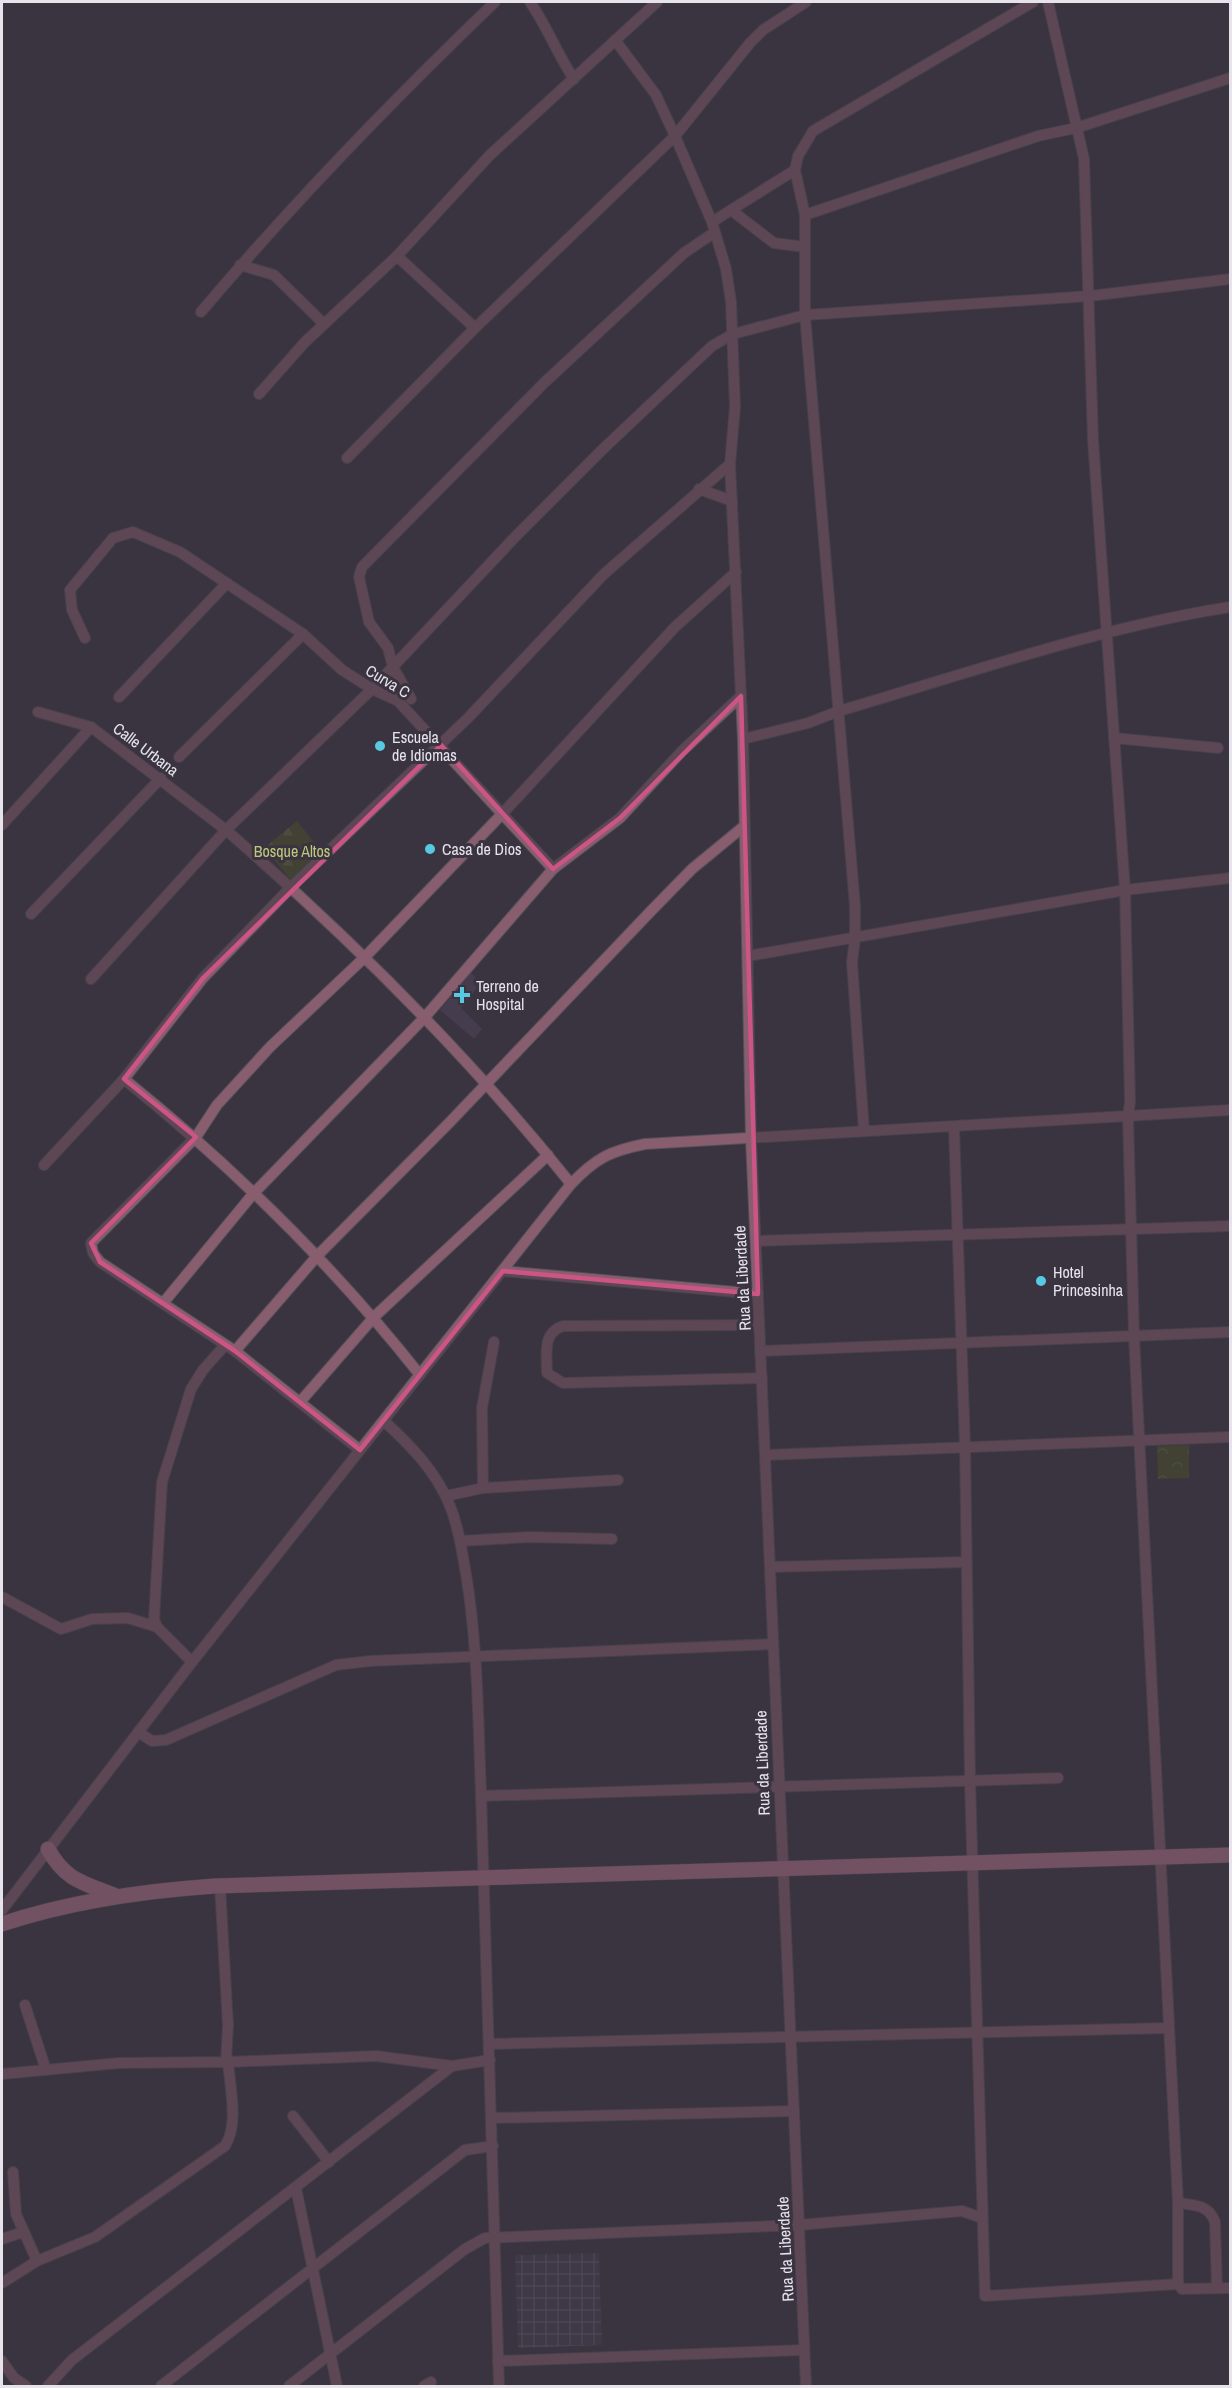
<svg xmlns="http://www.w3.org/2000/svg" width="1232" height="2388" font-family="'Archivo Narrow',sans-serif">
  <style>
    .built { fill: #453c4e }
    .industrial { fill: url(#industrial-grid) }
    .forest { fill: url(#forest-firs) }
    .park { fill: url(#park-crowns) }
    .lines { fill: none; stroke-linecap: round; stroke-linejoin: round }
    .street-casing { stroke: #56505b; stroke-width: 12 }
    .secondary-casing { stroke: #56505b; stroke-width: 16 }
    .street { stroke: #885e6e; stroke-width: 10 }
    .secondary { stroke: #b4738c; stroke-width: 15 }
    .marked { fill: none; stroke: #cd5586; stroke-width: 4.5; stroke-linejoin: round }
    .poi-dot { fill: #58c9e3; stroke: #3a3440; stroke-width: 2 }
    .labels { text-anchor: middle; stroke-width: 6; stroke-linejoin: round; paint-order: stroke }
    .street-label { font-size: 16px; fill: #e6e3eb; stroke: #3a3440 }
    .poi-label { font-size: 16px; fill: #e6e3eb; stroke: #3a3440; text-anchor: start }
    .park-label { font-size: 16px; fill: #bec87c; stroke: #3a3440 }
  </style>
  <defs>
    <pattern id="industrial-grid" width="8" height="8" patternUnits="userSpaceOnUse" patternTransform="scale(1.5)"><rect width="8" height="8" fill="#453c4e"/><path d="M0 4h8M4 0v8" fill="none" stroke="#605868"/></pattern>
    <pattern id="forest-firs" width="22" height="20" patternUnits="userSpaceOnUse" patternTransform="scale(1.5)"><rect width="22" height="20" fill="#4b5026"/><path d="M5 1l3.5 6h-7zM16 11l3.5 6h-7z" fill="#656946"/></pattern>
    <pattern id="park-crowns" width="20" height="18" patternUnits="userSpaceOnUse" patternTransform="scale(1.5)"><rect width="20" height="18" fill="#4b5026"/><path d="M2 6a3 3 0 1 1 6 0M12 15a3 3 0 1 1 6 0" fill="none" stroke="#656946"/></pattern>
  </defs>
  <rect width="100%" height="100%" fill="#3a3440"/>
  <path class="built" d="M471,973L481,983L461,1008L482,1029L474,1039L440,1010Z"/>
  <path class="industrial" d="M599,2253L602,2345L518,2348L515,2255Z"/>
  <path class="forest" d="M297,821L321,851L291,880L264,848Z"/>
  <path class="park" d="M1189,1445V1478L1158,1479L1157,1446Z"/>
  <g class="lines">
    <defs>
      <g id="street">
        <path d="M530,2C547,26 557,54 574,79"/>
        <path d="M1048,2L1084,159L1093,440L1125,890L1130,1101L1128,1117L1134,1336L1178,2203V2284"/>
        <path d="M615,40L656,95L675,136L712,222L726,269L731,302L735,407L730,464L743,739L751,1139L806,2386"/>
        <path d="M731,210L774,243L805,247"/>
        <path d="M805,215L1038,136L1076,128L1230,78"/>
        <path d="M712,222L795,170"/>
        <path d="M397,256L475,328"/>
        <path d="M240,265L274,275L324,324"/>
        <path d="M201,312C293,203 392,101 495,2"/>
        <path d="M259,394L305,342L397,256L490,155L657,2"/>
        <path d="M347,458L475,328L675,136L750,43L763,30L806,2"/>
        <path d="M699,489L732,501"/>
        <path d="M85,638L72,610L70,590L113,538L133,532L180,552L303,634L342,670L372,689L398,701L553,869"/>
        <path d="M119,697L227,583"/>
        <path d="M411,699L393,667L388,648L369,622L359,577L362,567L545,382L684,253L715,232"/>
        <path d="M38,712L91,727L226,830L91,979"/>
        <path d="M1114,738L1218,748"/>
        <path d="M743,739L808,723L839,711C965,674 1101,627 1230,607"/>
        <path d="M179,757L303,634"/>
        <path d="M2,825L91,727"/>
        <path d="M31,914L161,778"/>
        <path d="M748,956L1125,890L1230,878"/>
        <path d="M124,1079C233,1167 333,1265 420,1375"/>
        <path d="M954,1128L965,1446L970,1780L985,2296L1178,2284L1182,2289L1230,2288"/>
        <path d="M864,1131L852,962L855,939V906L805,315V215L795,170L798,156L813,131L1033,2"/>
        <path d="M44,1165L124,1079L203,978L291,887L469,717L604,574L730,464"/>
        <path d="M571,1184C468,1055 350,938 226,830L372,689L516,536L603,449L712,346L733,334L805,315L1090,296L1230,279"/>
        <path d="M756,1241L1230,1226"/>
        <path d="M503,1271L758,1294"/>
        <path d="M164,1302L253,1194L425,1017L553,869L620,818L682,751L741,696"/>
        <path d="M759,1325L563,1326C542,1333 547,1353 547,1373L563,1383L762,1378"/>
        <path d="M235,1351L318,1255L449,1123L650,912L692,869L743,827"/>
        <path d="M760,1351L1230,1332"/>
        <path d="M300,1402L374,1317L548,1155"/>
        <path d="M384,1421C411,1446 436,1471 450,1506C459,1528 462,1552 466,1574C478,1647 478,1720 481,1793C488,1991 494,2189 499,2386"/>
        <path d="M360,1450L235,1351L100,1262L93,1253L91,1243L196,1137L217,1105L270,1047L364,958L503,813L675,627L736,572"/>
        <path d="M765,1455L1230,1437"/>
        <path d="M483,1488L482,1408L494,1342"/>
        <path d="M446,1496L483,1488L618,1480"/>
        <path d="M461,1541L529,1537L612,1539"/>
        <path d="M770,1567L966,1562"/>
        <path d="M2,1597L61,1629L92,1619L128,1618L157,1627"/>
        <path d="M192,1662L157,1627L154,1619L162,1482L191,1389L203,1370L225,1345"/>
        <path d="M138,1732L152,1741L166,1740L336,1665L370,1661L773,1644"/>
        <path d="M481,1796L1058,1778"/>
        <path d="M220,1886L228,2025L226,2062"/>
        <path d="M2,1910L192,1662L571,1184C596,1158 610,1151 645,1144L1230,1110"/>
        <path d="M25,2005L46,2070"/>
        <path d="M490,2044L1168,2028"/>
        <path d="M2,2074L119,2063L228,2062L376,2056L452,2066"/>
        <path d="M293,2116L329,2162"/>
        <path d="M492,2118L794,2111"/>
        <path d="M13,2172L16,2214L37,2261"/>
        <path d="M296,2188L337,2386"/>
        <path d="M1178,2203C1195,2205 1209,2205 1215,2222L1217,2288"/>
        <path d="M2,2239L23,2232"/>
        <path d="M2,2283L37,2261L95,2237L225,2146C239,2125 230,2087 228,2062"/>
        <path d="M2,2361L14,2378L26,2386"/>
        <path d="M498,2361L804,2350"/>
        <path d="M48,2386L72,2360L452,2066L490,2060"/>
        <path d="M161,2386L465,2150L493,2146"/>
        <path d="M289,2386L465,2249L485,2238L799,2225L962,2211L982,2218"/>
        <path d="M424,2386L431,2382"/>
      </g>
      <g id="secondary">
        <path d="M48,1849C65,1880 83,1883 114,1895"/>
        <path d="M2,1924C71,1901 142,1891 215,1886L1230,1855"/>
      </g>
    </defs>
    <use href="#street" class="street-casing"/>
    <use href="#secondary" class="secondary-casing"/>
    <use href="#street" class="street"/>
    <use href="#secondary" class="secondary"/>
  </g>
  <path d="M0 0H1232V2388H0ZM741,696L758,1294L503,1271L360,1450L235,1351L100,1262L91,1243L196,1137L124,1079L203,978L441,745L553,869L620,818Z" fill="#3a3440" fill-opacity=".55" fill-rule="evenodd"/>
  <path class="marked" d="M741,696L758,1294L503,1271L360,1450L235,1351L100,1262L91,1243L196,1137L124,1079L203,978L441,745L553,869L620,818Z"/>
  <g class="poi-dot">
    <circle cx="380" cy="746" r="6"/>
    <circle cx="430" cy="849" r="6"/>
    <path d="M459 986h6v6h6v6h-6v6h-6v-6h-6v-6h6z"/>
    <circle cx="1041" cy="1281" r="6"/>
  </g>
  <g class="labels">
    <g class="street-label">
      <text transform="translate(388 681) rotate(31)" y="6">Curva C</text>
      <text transform="translate(146 749) rotate(37)" y="6">Calle Urbana</text>
      <text transform="translate(742 1278) rotate(-93)" y="6">Rua da Liberdade</text>
      <text transform="translate(762 1763) rotate(-92)" y="6">Rua da Liberdade</text>
      <text transform="translate(785 2249) rotate(-93)" y="6">Rua da Liberdade</text>
    </g>
    <g class="poi-label">
      <text x="392" y="743">Escuela<tspan x="392" dy="18">de Idiomas</tspan></text>
      <text x="442" y="855">Casa de Dios</text>
      <text x="476" y="992">Terreno de<tspan x="476" dy="18">Hospital</tspan></text>
      <text x="1053" y="1278">Hotel<tspan x="1053" dy="18">Princesinha</tspan></text>
    </g>
    <g class="park-label">
      <text x="292" y="857">Bosque Altos</text>
    </g>
  </g>
  <rect width="1232" height="2388" fill="none" stroke="#e6e3eb" stroke-width="6"/>
</svg>
